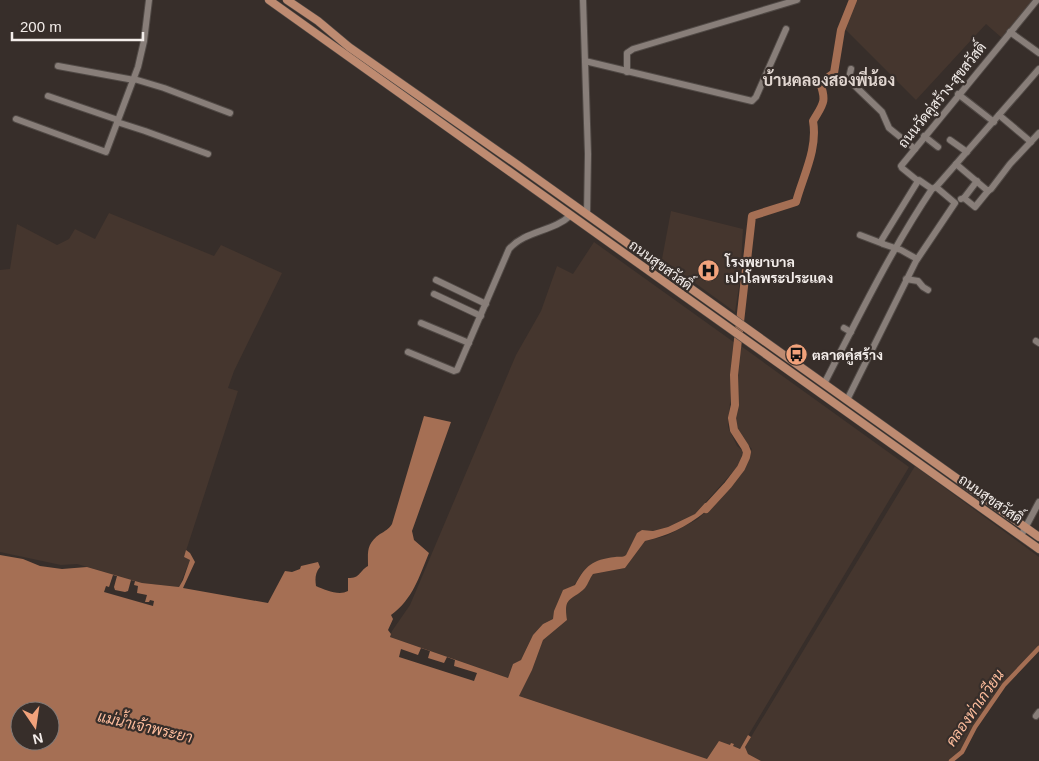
<svg xmlns="http://www.w3.org/2000/svg" width="1039" height="761" font-family="Arial,Sarabun,sans-serif">
  <style>
    .built { fill: #45362e }
    .water { fill: #a56f54; fill-rule: evenodd }
    .pier { fill: #372e2a }
    .lines { fill: none; stroke-linecap: round; stroke-linejoin: round }
    .canal { stroke: #a56f54; stroke-width: 4.5 }
    .river { stroke: #a56f54; stroke-width: 8 }
    .minor-casing { stroke: #514a46; stroke-width: 8 }
    .major-casing { stroke: #514a46; stroke-width: 9 }
    .minor { stroke: #887e79; stroke-width: 6 }
    .major { stroke: #be8b71; stroke-width: 8 }
    .labels { text-anchor: middle; stroke-width: 4.5; stroke-linejoin: round; paint-order: stroke }
    .street-label { font-size: 14px; fill: #f3edea; stroke: #372e2a }
    .poi-label { font-size: 14px; font-weight: bold; fill: #f3edea; stroke: #372e2a; text-anchor: start }
    .water-label { font-size: 15px; font-style: italic; fill: #febd9d; stroke: #372e2a }
    .quarter-label { font-size: 16px; font-weight: bold; fill: #e2d7d1; stroke: #372e2a }
  </style>
  <rect width="100%" height="100%" fill="#372e2a"/>
  <g class="built">
    <path d="M857,0H1033L1002,38L986,24L916,100L846,30L850,14Z"/>
    <path d="M671,211L743,229L740,280L735,312L662,259Z"/>
    <path d="M109,213L214,256L221,245L282,273L234,371L228,388L238,391L184,557L190,560L179,587L142,583L77,564L61,565L0,552V270L10,269L17,224L57,245L69,239L75,229L95,239Z"/>
    <path d="M594,242L735,343L728,427L737,446L743,451L739,465L695,514L668,527L653,531L642,530L637,533L626,555L624,557H615L583,571L553,619L543,624L533,635L521,660L513,664L508,678L390,637L392,631L410,605L516,355L541,311L557,266L573,274Z"/>
    <path d="M741,346L909,467L740,749L730,745L708,760L519,696L532,670L543,640L567,620L565,610L569,599L585,588L593,574L625,568L645,541L666,536L698,519L736,481L752,449L730,426Z"/>
    <path d="M915,466L1039,557V646L998,688L962,751L948,761H761L748,754L745,747Z"/>
  </g>
  <path class="water" d="M424,416L451,422L412,531L414,540L429,553C419,577 413,599 391,615L393,619L388,630L391,634L390,637L508,678L513,664L521,660L533,635L543,624L553,619L554,611L563,590L575,585C586,565 592,560 615,557C620,556 622,558 626,555L637,533L642,530L653,531L668,527L695,514L705,503L712,502L714,504C692,524 674,534 645,541L625,568L593,574C590,578 588,584 585,588C572,601 563,596 567,620L543,640L532,670L519,696L707,759L719,741L730,745L731,743L734,744L733,746L740,749L748,735L751,737L745,747L748,754L761,761H0V555L23,559L40,566L62,569L87,567L142,583L179,587L183,580L190,560L184,557L186,550L190,553L195,562L183,588L268,603L285,571L292,572L300,569L301,566L318,562L320,567C315,573 315,579 316,586C325,590 339,596 348,591V578C361,578 358,572 368,566C368,552 366,544 380,534C385,531 389,529 392,524ZM20,711H50V741H20Z"/>
  <g class="pier">
    <path d="M113,575L117,576L114,587L115,590L125,592L128,591L131,580L135,581L134,585L138,586L137,593L147,595L145,602H149L150,600L154,601L153,606L104,592L106,586L109,587Z"/>
    <path d="M421,648L430,651L428,658L444,663L447,657L455,660L454,666L477,673L474,681L399,657L401,649L418,655Z"/>
  </g>
  <g class="lines">
    <path class="canal" d="M951,761L962,752L975,727L1004,685L1039,648"/>
    <path class="river" d="M706,509L728,485L741,468L746,457L747,452L745,447L734,430L732,418L735,405L734,375L752,216L796,202C803,176 818,149 813,121C823,104 827,102 820,83L834,73L841,30L853,0"/>
    <defs>
      <g id="minor">
        <path d="M583,0L588,154L587,214"/>
        <path d="M1010,32L1039,53"/>
        <path d="M585,61L752,101L756,97L786,29"/>
        <path d="M58,66L134,80"/>
        <path d="M851,69L849,78L853,84L882,112L889,128L915,149"/>
        <path d="M627,72V53L633,49L797,0"/>
        <path d="M134,79L164,88L230,113"/>
        <path d="M958,94L994,122"/>
        <path d="M48,96L118,120"/>
        <path d="M999,115L1031,142"/>
        <path d="M16,119L106,152L138,67L144,41L149,0"/>
        <path d="M117,122L145,131L208,154"/>
        <path d="M924,136L938,147"/>
        <path d="M950,140L967,152"/>
        <path d="M956,164L988,191L991,189L1010,164L1039,133"/>
        <path d="M932,189L919,180L918,181L902,168L901,166L1037,0"/>
        <path d="M964,198L975,207L988,191"/>
        <path d="M961,199L964,198L977,181"/>
        <path d="M860,235L881,243"/>
        <path d="M917,259L901,250L883,244L881,241L918,181"/>
        <path d="M906,279L918,281L923,287L928,290"/>
        <path d="M436,280L486,304"/>
        <path d="M434,294L481,316"/>
        <path d="M421,323L469,343"/>
        <path d="M844,328L851,332"/>
        <path d="M1036,341L1039,343"/>
        <path d="M408,352L454,371L457,370L509,249C526,230 553,232 571,215"/>
        <path d="M824,384C858,318 891,250 932,189L936,187L1039,69"/>
        <path d="M847,400L916,261L955,203L936,187"/>
        <path d="M1023,532L1039,502"/>
        <path d="M1036,716L1039,712"/>
      </g>
      <g id="major">
        <path d="M269,0L1039,549"/>
        <path d="M287,0L318,21L349,47L515,163L1039,537"/>
      </g>
    </defs>
    <use href="#minor" class="minor-casing"/>
    <use href="#major" class="major-casing"/>
    <use href="#minor" class="minor"/>
    <use href="#major" class="major"/>
  </g>
  <defs>
    <symbol id="hospital-disc" viewBox="-11 -11 22 22"><circle r="9.5" fill="#f1a27b" stroke="#372e2a"/><path d="M-5-5h3v3.5h4V-5h3V5h-3V1.5h-4V5h-3Z" fill="#111"/></symbol>
    <symbol id="bus-disc" viewBox="-11 -11 22 22"><circle r="9.5" fill="#f1a27b" stroke="#372e2a"/><path d="M-5-6H5V4H4V6H2V4H-2V6H-4V4H-5ZM-3.5-4V0h7V-4ZM-3.5 1.2v1.5H-2V1.2ZM2 1.2v1.5H3.5V1.2Z" fill="#111"/></symbol>
  </defs>
  <g fill-rule="evenodd">
    <use href="#hospital-disc" x="696" y="258" width="25" height="25"/>
    <use href="#bus-disc" x="784" y="342" width="25" height="25"/>
  </g>
  <g class="labels">
    <g class="street-label">
      <text transform="translate(942 95) rotate(-51)" y="5">ถนนวัดคู่สร้าง-สุขสวัสดิ์</text>
      <text transform="translate(661 265) rotate(36)" y="5">ถนนสุขสวัสดิ์</text>
      <text transform="translate(991 499) rotate(35)" y="5">ถนนสุขสวัสดิ์</text>
    </g>
    <g class="poi-label">
      <text x="725" y="267">โรงพยาบาล<tspan x="725" dy="16">เปาโลพระประแดง</tspan></text>
      <text x="812" y="360">ตลาดคู่สร้าง</text>
    </g>
    <g class="water-label">
      <text transform="translate(975 708) rotate(-55)" y="5">คลองท่าเกวียน</text>
      <text transform="translate(145 727) rotate(13)" y="5">แม่น้ำเจ้าพระยา</text>
    </g>
    <g class="quarter-label">
      <text x="829" y="86">บ้านคลองสองพี่น้อง</text>
    </g>
  </g>
  <g transform="translate(35 726) rotate(167)"><circle r="24" fill="#372e2a" stroke="#827a77"/>
  <path d="M0-4L9 19L0 12L-9 19Z" fill="#f1a27b"/>
  <text y="-8" font-size="14" font-weight="bold" text-anchor="middle" fill="#f3edea">N</text>
  </g>
  <path d="M12 32v8h131v-8" fill="none" stroke="#f3edea" stroke-width="2.5"/>
  <text x="20" y="32" font-size="15" fill="#f3edea" stroke="#372e2a" stroke-width="4" paint-order="stroke">200 m</text>
</svg>
